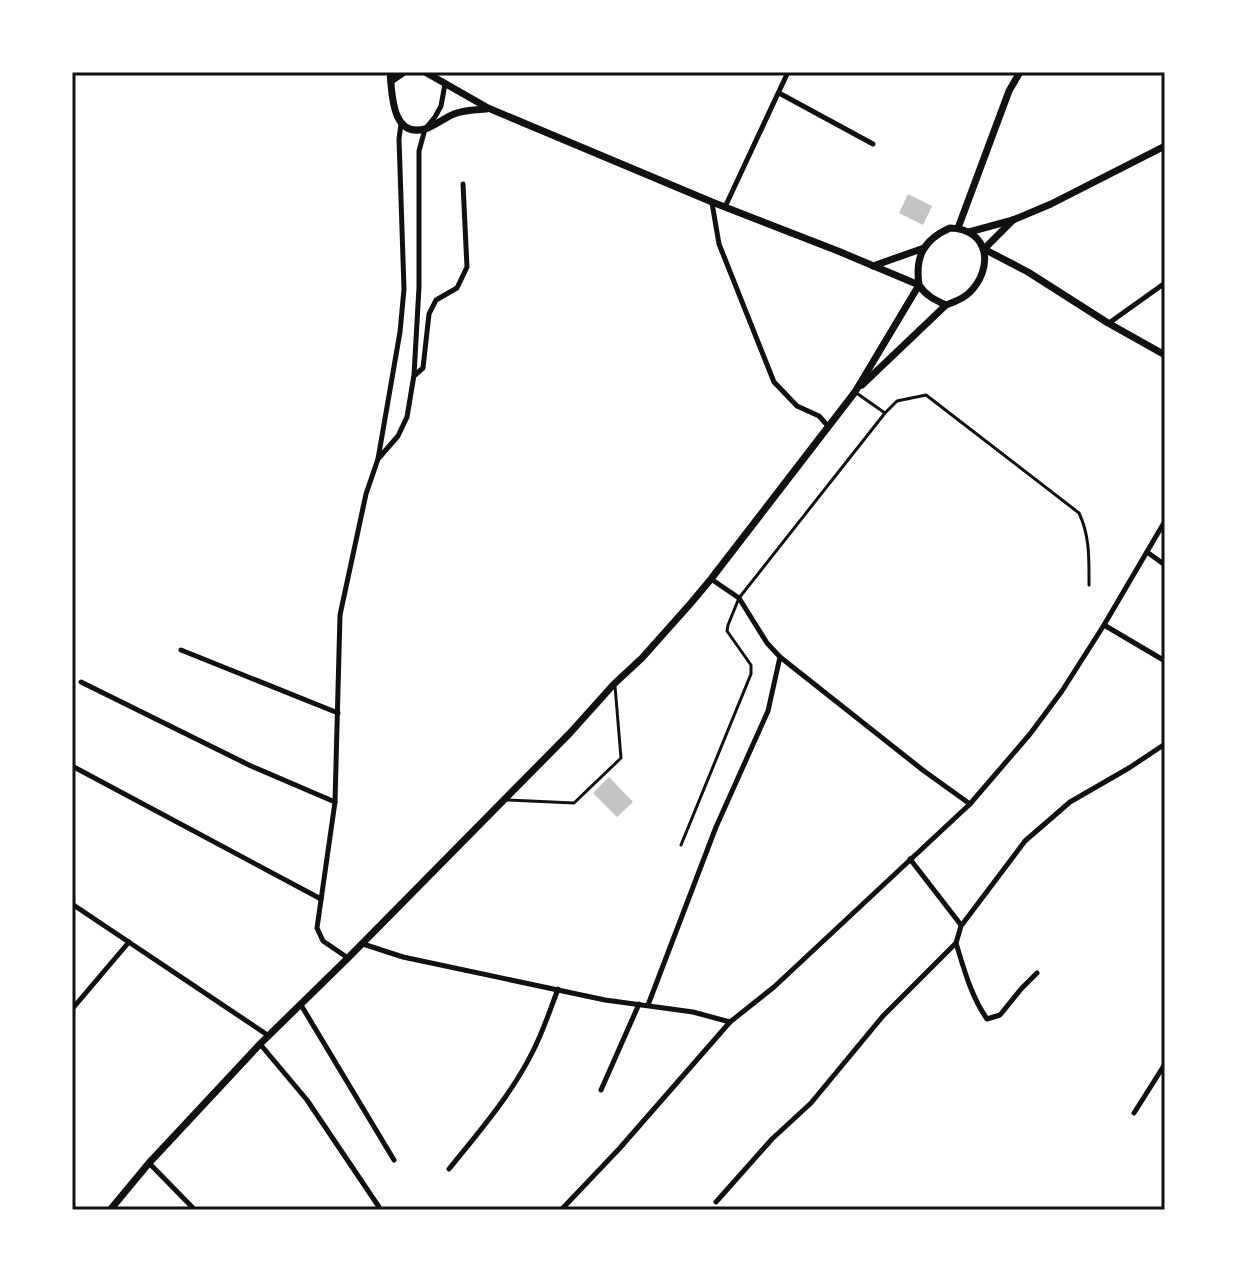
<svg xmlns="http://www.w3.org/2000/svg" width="1237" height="1282" font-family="'Source Sans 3',sans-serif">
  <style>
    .building { fill: #c4c4c4 }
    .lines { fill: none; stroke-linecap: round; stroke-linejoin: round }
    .service { stroke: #111; stroke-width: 3 }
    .minor { stroke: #111; stroke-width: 5 }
    .tertiary { stroke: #111; stroke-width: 7 }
    .secondary { stroke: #111; stroke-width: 7 }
    .neatline { fill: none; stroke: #111; stroke-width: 3 }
  </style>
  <rect width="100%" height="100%" fill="#fff"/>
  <g class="building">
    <path d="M908,194L932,206L923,225L899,213Z"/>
    <path d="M609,777L633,802L617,817L593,793Z"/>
  </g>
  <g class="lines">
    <g class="service">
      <path d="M855,392L885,413"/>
      <path d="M507,800L574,803L621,758L615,686"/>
      <path d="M681,845L751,674V665L727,631L728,625L739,598L885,413L897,401L926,395L1079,513C1090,536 1089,560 1089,585"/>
    </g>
    <g class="minor">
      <path d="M779,93L873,144"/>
      <path d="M712,203L719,244L774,382L797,406L819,416L828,426"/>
      <path d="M725,207L788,72"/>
      <path d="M1109,323L1165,283"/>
      <path d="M415,375L423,368L429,314L436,300L457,288L467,267L463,184"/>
      <path d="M378,459L400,332L404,289L399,139L401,124"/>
      <path d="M1147,552L1165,565"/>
      <path d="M711,579L739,598L767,643L780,657L924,771L970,804"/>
      <path d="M1104,625L1165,661"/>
      <path d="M181,650L338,713"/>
      <path d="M81,682L251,766L335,802"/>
      <path d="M72,766L321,899"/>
      <path d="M910,859L961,925"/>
      <path d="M72,904L269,1036"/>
      <path d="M956,943C964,969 971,996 987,1019L1000,1015L1021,989L1037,973"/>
      <path d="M363,944L403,957L605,1000L693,1012L730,1022"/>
      <path d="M348,958L323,941L317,928L335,802L340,615L366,494L378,459L398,436L407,417L414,375L419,287V151L425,129L435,117L441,106L445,84"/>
      <path d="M301,1005L394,1160"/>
      <path d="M648,1005L716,827L768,711L780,657"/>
      <path d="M73,1008L129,942"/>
      <path d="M260,1044L307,1100L379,1207"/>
      <path d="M601,1090L639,1004"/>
      <path d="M1134,1113L1165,1064"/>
      <path d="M149,1163L195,1210"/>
      <path d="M449,1169C478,1133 511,1095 532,1053C543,1032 550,1010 558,989"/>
      <path d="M716,1202L772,1139L811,1103L883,1016L956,943L961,926L1025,841L1070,802L1129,768L1165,744"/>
      <path d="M561,1210L619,1149L730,1022L774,987L970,804L1030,734L1062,691L1104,625L1165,521"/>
    </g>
    <g class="tertiary">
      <path d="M1013,220L984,249L1028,272L1108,323L1165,355"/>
      <path d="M958,228L1009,91L1020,72"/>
      <path d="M969,232L1013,220L1051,204L1165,146"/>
    </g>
    <g class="secondary">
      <path d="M390,72C392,92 391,138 425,129C435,126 444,118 454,114C464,110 475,110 486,109"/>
      <path d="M391,81L404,72"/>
      <path d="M873,266L924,248"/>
      <path d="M862,385L946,305"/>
      <path d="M110,1210L149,1163L260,1044L348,958L570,733L614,684L642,658L691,603L711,579L855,392L919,285C915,257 923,240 950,228C990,229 994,269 969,293C963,299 954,302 946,305C935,300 926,296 919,285L838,251L712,202L488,108L425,72"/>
    </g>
  </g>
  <rect width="1237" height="1282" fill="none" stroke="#ffffff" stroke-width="148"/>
  <rect x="74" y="74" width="1089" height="1134" class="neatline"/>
</svg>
